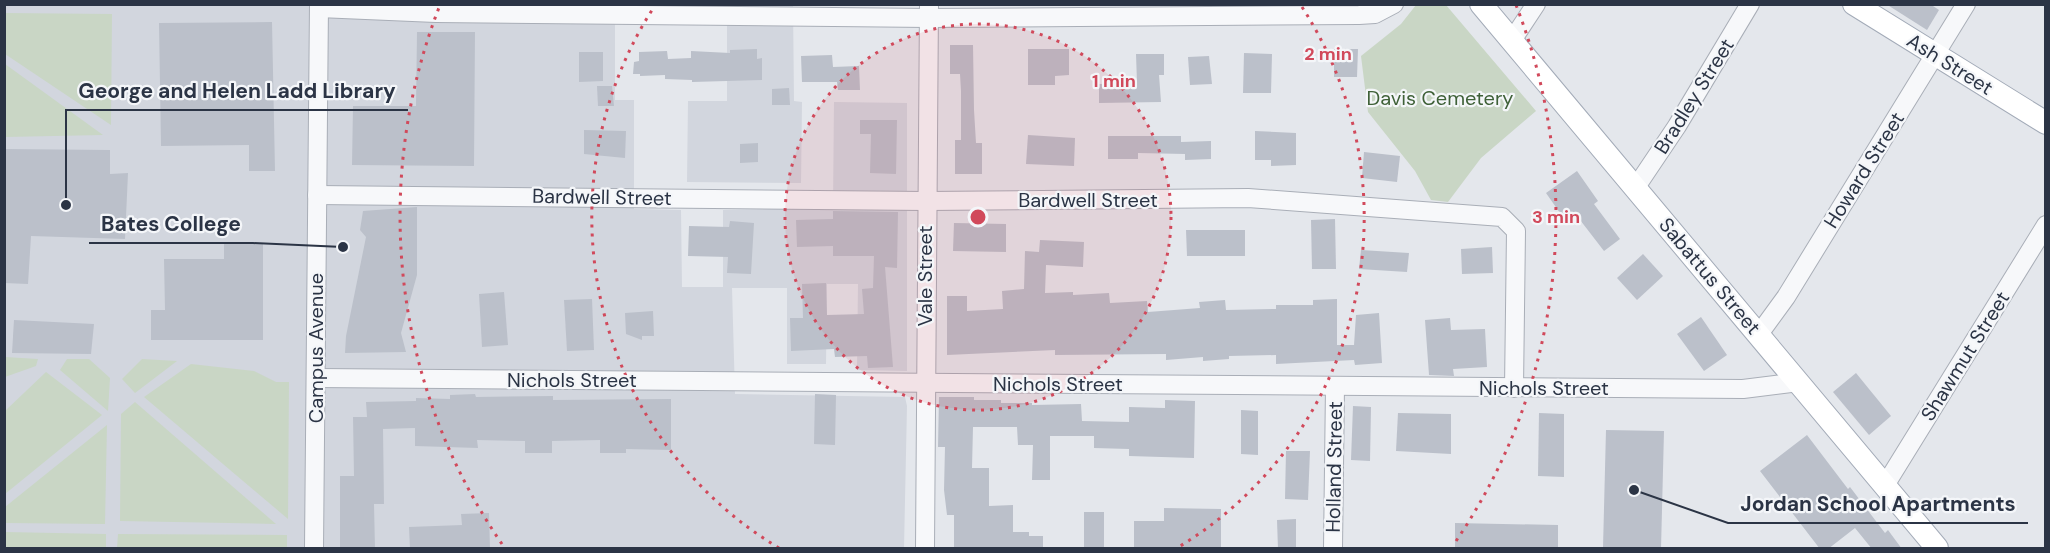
<svg xmlns="http://www.w3.org/2000/svg" width="2050" height="553" font-family="'DM Sans',sans-serif">
  <style>
    .built { fill: #d2d6de }
    .green { fill: #c9d6c5 }
    .building { fill: #bbc0ca }
    .lines { fill: none; stroke-linecap: round; stroke-linejoin: round }
    .minor-casing { stroke: #a9aeb7; stroke-width: 20 }
    .major-casing { stroke: #a3abb8; stroke-width: 24 }
    .minor { stroke: #f7f8fa; stroke-width: 18 }
    .major { stroke: #fff; stroke-width: 22 }
    .ring { fill: none; stroke: #d1495b; stroke-width: 3; stroke-dasharray: 3 6 }
    .labels { text-anchor: middle; stroke-width: 4.5; stroke-linejoin: round; paint-order: stroke }
    .street-label { font-size: 20px; fill: #2b3445; stroke: #f4f6f9 }
    .park-label { font-size: 20px; fill: #3f6138; stroke: #f4f6f9 }
    .centre { fill: #d1495b; stroke: #f4f6f9; stroke-width: 3 }
    .ring-label { font-size: 18px; text-anchor: middle; font-weight: bold; fill: #d1495b; stroke: #f4f6f9; stroke-width: 4.5; stroke-linejoin: round; paint-order: stroke }
    .leader { fill: none; stroke: #2b3445; stroke-width: 2 }
    .callout-dot { fill: #2b3445; stroke: #f4f6f9; stroke-width: 2 }
    .callout-label { font-size: 21px; text-anchor: middle; font-weight: bold; fill: #2b3445; stroke: #f4f6f9; stroke-width: 4.5; stroke-linejoin: round; paint-order: stroke }
  </style>
  <rect width="100%" height="100%" fill="#e4e7ec"/>
  <path class="built" d="M4,5H793L794,101L802,102L801,183L687,182L688,101H727V25L615,22V100H634V209L681,210L682,287H723V210L833,208L834,102L907,103V371L857,370L858,284H827L826,364H787V288H732L735,394L905,397L907,406L904,548H5Z"/>
  <g class="green">
    <path d="M1416,5H1446L1536,111L1481,158L1448,202L1431,200L1415,171L1368,112L1361,56L1401,24Z"/>
    <path d="M5,13L112,14L111,125L5,54Z"/>
    <path d="M4,64H5L103,135L5,137Z"/>
    <path d="M5,357L38,359L36,366L5,377Z"/>
    <path d="M67,359H89L110,378L108,411L60,370Z"/>
    <path d="M142,359L177,361L135,393L122,379Z"/>
    <path d="M191,364L254,371L276,382H289L288,519L144,397Z"/>
    <path d="M46,372L102,415L5,494V411Z"/>
    <path d="M135,402L276,524L120,521L121,414Z"/>
    <path d="M107,425L105,524L5,523V507Z"/>
    <path d="M5,532L106,534V548H6Z"/>
    <path d="M118,534L287,535V548H117Z"/>
  </g>
  <g class="building">
    <path d="M1886,4H1930L1939,10L1927,30Z"/>
    <path d="M272,22L275,171H249V145L161,146L159,23Z"/>
    <path d="M417,32H475L474,166L352,165L353,106H416Z"/>
    <path d="M950,45H973L974,110L976,143H982V174H955V140H961V91L960,74H950Z"/>
    <path d="M757,49V59L762,58V80L692,82V80L665,79V75L640,76V74H633L634,62L639,61V52L667,51L668,59L691,58V51L730,53V50Z"/>
    <path d="M1028,49H1069V75L1055,76V85H1028Z"/>
    <path d="M1334,49H1358L1357,77H1334Z"/>
    <path d="M579,52H603V81L579,82Z"/>
    <path d="M1244,53L1272,54L1271,93H1243Z"/>
    <path d="M1136,54H1164V75H1159L1161,102L1099,103V84L1137,83Z"/>
    <path d="M832,55L833,67L859,66L860,90H838L837,82H802L801,56Z"/>
    <path d="M1209,56L1212,84L1190,85L1188,57Z"/>
    <path d="M597,86H612L614,106H598Z"/>
    <path d="M789,88L790,105H772V89Z"/>
    <path d="M860,120H897L896,174L870,173L871,134H860Z"/>
    <path d="M584,130L626,131L625,158L584,154Z"/>
    <path d="M1255,131L1296,133V165L1271,166V160H1255Z"/>
    <path d="M1028,135L1075,138L1074,166L1026,164Z"/>
    <path d="M1108,136H1181V142L1211,141V159L1185,160V154L1138,153V159H1108Z"/>
    <path d="M758,143V162L740,163V144Z"/>
    <path d="M4,149L110,150V174L128,173L125,239L31,236L28,284L4,283Z"/>
    <path d="M1364,152L1400,156L1397,182L1362,178Z"/>
    <path d="M1577,171L1598,201L1594,204L1620,239L1604,251L1577,216L1567,223L1546,193Z"/>
    <path d="M417,207V275L401,333L406,352L345,353L346,336L366,237L360,230L363,211Z"/>
    <path d="M833,211L898,212L897,268L885,267L893,367L868,368L867,356L835,357L834,349L791,351L790,318H803L802,284L826,283L827,315L864,314L862,289L873,288L874,256H833V246L797,247L796,220L833,219Z"/>
    <path d="M1335,219L1336,269H1312L1311,220Z"/>
    <path d="M730,221L754,223L751,274L727,273L728,257L688,256L689,226L729,227Z"/>
    <path d="M954,223L1006,224V252L953,251Z"/>
    <path d="M1186,230H1245V256H1187Z"/>
    <path d="M1040,240L1084,242L1083,267L1046,265L1045,293L1073,292V295L1109,293L1110,303L1147,301L1148,312L1200,308L1199,302L1225,300L1226,310L1276,309V305H1313V300L1337,299V345H1354L1356,315L1379,313L1382,363L1355,365L1354,360L1276,364V355L1229,356V359L1203,361V357L1166,360V354L1055,355V350L947,355V296H967V311L1003,309L1002,291L1024,289L1025,251L1039,252Z"/>
    <path d="M224,244H263V340H151V310H165L164,259H224Z"/>
    <path d="M1492,247L1493,273L1462,274L1461,249Z"/>
    <path d="M1361,250L1409,253L1407,272L1359,269Z"/>
    <path d="M1643,254L1663,276L1637,300L1617,278Z"/>
    <path d="M504,292L508,345L482,347L479,294Z"/>
    <path d="M592,299L594,350L567,351L564,300Z"/>
    <path d="M653,311L654,336H642V340L626,334L625,313Z"/>
    <path d="M1701,317L1727,355L1704,371L1677,334Z"/>
    <path d="M1450,318L1451,330L1485,329L1487,367L1453,369L1454,376L1429,375L1425,320Z"/>
    <path d="M14,320L94,324L91,354L12,353Z"/>
    <path d="M1856,373L1891,416L1869,435L1833,392Z"/>
    <path d="M475,394L476,397L553,396V400L671,399V450L626,449V453H600V440L552,441V453H525V441L477,440L478,448L415,446V428L383,429L384,504H374L375,549H340V476H354L353,417H367L366,402L416,401V398L450,399V395Z"/>
    <path d="M815,394L836,395L835,445L814,444Z"/>
    <path d="M939,397H974V400H1001V403H1032V405L1081,404L1082,421L1129,422V407L1165,408V400L1195,401L1194,458L1129,456V449L1094,448V436H1050V480H1032L1033,445H1018L1017,427H973L972,468H989V506L1013,505V532H1029V536H1043V549H954V515H947L944,490L945,447H938Z"/>
    <path d="M1353,406L1371,407L1370,461L1351,460Z"/>
    <path d="M1241,410L1258,411V455L1241,454Z"/>
    <path d="M1398,413L1451,414V454L1396,451Z"/>
    <path d="M1539,413L1564,414V477L1538,476Z"/>
    <path d="M1606,430L1664,431L1661,549L1603,548Z"/>
    <path d="M1807,435L1848,489L1850,487L1885,533L1888,530L1902,549H1872L1855,528L1828,549H1820L1760,471Z"/>
    <path d="M1286,451H1310L1308,500L1285,499Z"/>
    <path d="M1164,508L1221,509V549H1134V521H1164Z"/>
    <rect x="1084" y="512" width="20" height="37"/>
    <path d="M489,513L490,549H410L409,527L462,525L461,514Z"/>
    <path d="M1296,519V549H1278L1277,520Z"/>
    <path d="M1455,523L1558,525V549H1455Z"/>
  </g>
  <g class="lines">
    <defs>
      <g id="minor">
        <path d="M319,8L436,13L929,18L1359,15L1375,14L1394,4"/>
        <path d="M1511,42L1536,4"/>
        <path d="M1636,187L1677,126L1750,4"/>
        <path d="M317,195L926,201L1248,198L1502,217L1516,231L1514,388"/>
        <path d="M1759,334L1786,297L1966,4"/>
        <path d="M316,378L1743,389L1799,382"/>
        <path d="M1884,487L2046,225"/>
        <path d="M314,548L319,4"/>
        <path d="M925,548L929,4"/>
        <path d="M1333,548L1335,386"/>
      </g>
      <g id="major">
        <path d="M1481,4L1937,548"/>
        <path d="M1854,4L2046,123"/>
      </g>
    </defs>
    <use href="#minor" class="minor-casing"/>
    <use href="#major" class="major-casing"/>
    <use href="#minor" class="minor"/>
    <use href="#major" class="major"/>
  </g>
  <circle cx="978" cy="217" r="193" fill="#d1495b" fill-opacity=".12"/>
  <g class="ring">
    <circle cx="978" cy="217" r="193"/>
    <path d="M779 548A386 386 0 0 1 654 7M1302 7A386 386 0 0 1 1177 548"/>
    <path d="M502 544A578 578 0 0 1 440 5M1516 5A578 578 0 0 1 1454 544"/>
  </g>
  <g class="labels">
    <g class="street-label">
      <text transform="translate(1950 64) rotate(32)" y="7">Ash Street</text>
      <text transform="translate(1694 96) rotate(-58)" y="7">Bradley Street</text>
      <text transform="translate(1864 170) rotate(-58)" y="7">Howard Street</text>
      <text transform="translate(602 197) rotate(1)" y="7">Bardwell Street</text>
      <text x="1088" y="207">Bardwell Street</text>
      <text transform="translate(925 276) rotate(-90)" y="7">Vale Street</text>
      <text transform="translate(1710 276) rotate(50)" y="7">Sabattus Street</text>
      <text transform="translate(316 348) rotate(-90)" y="7">Campus Avenue</text>
      <text transform="translate(1965 356) rotate(-58)" y="7">Shawmut Street</text>
      <text x="572" y="387">Nichols Street</text>
      <text x="1058" y="391">Nichols Street</text>
      <text x="1544" y="395">Nichols Street</text>
      <text transform="translate(1334 467) rotate(-89)" y="7">Holland Street</text>
    </g>
    <g class="park-label">
      <text x="1440" y="105">Davis Cemetery</text>
    </g>
  </g>
  <circle cx="978" cy="217" r="9" class="centre"/>
  <g class="ring-label">
    <text x="1328" y="60">2 min</text>
    <text x="1114" y="87">1 min</text>
    <text x="1556" y="223">3 min</text>
  </g>
  <path class="leader" d="M66 205L66 110H408M343 247L253 243H89M1634 490L1728 523H2028"/>
  <g class="callout-dot">
    <circle cx="66" cy="205" r="6"/>
    <circle cx="343" cy="247" r="6"/>
    <circle cx="1634" cy="490" r="6"/>
  </g>
  <g class="callout-label">
    <text x="237" y="98">George and Helen Ladd Library</text>
    <text x="171" y="231">Bates College</text>
    <text x="1878" y="511">Jordan School Apartments</text>
  </g>
  <rect width="2050" height="553" fill="none" stroke="#2b3445" stroke-width="12"/>
</svg>
